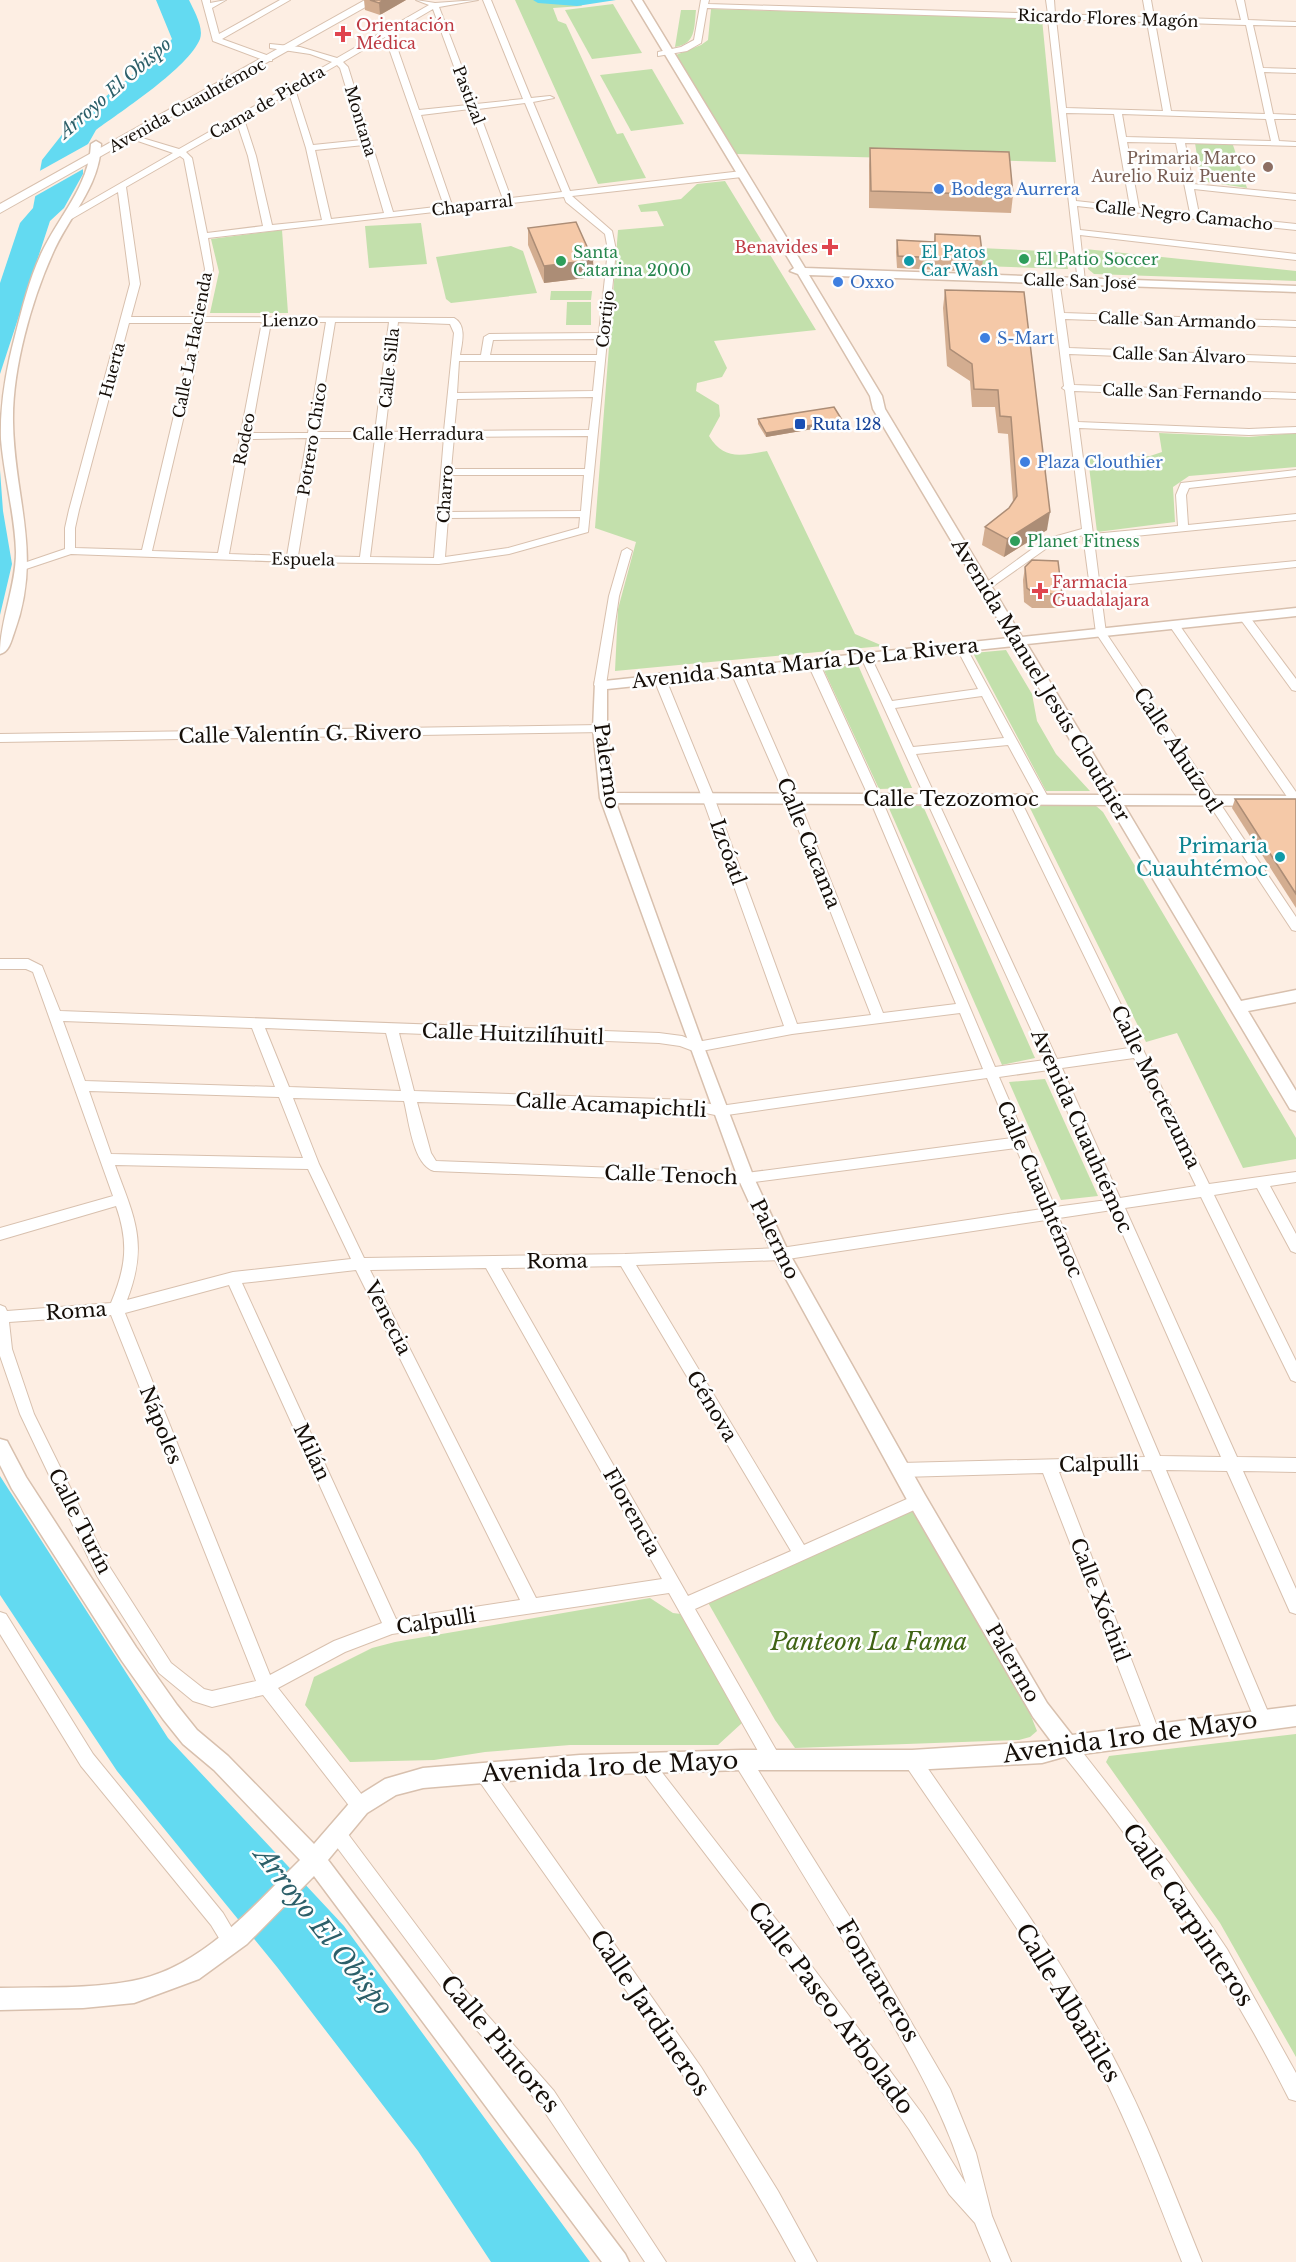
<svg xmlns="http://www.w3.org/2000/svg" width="1296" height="2262" font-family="'Libre Baskerville',serif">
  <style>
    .green { fill: #c3e0ac }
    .water { fill: #63daf1 }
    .pier { fill: #fdeee3 }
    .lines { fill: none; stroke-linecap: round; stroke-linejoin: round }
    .canal { fill: #63daf1; fill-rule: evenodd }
    .minor-casing { stroke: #d8c0ae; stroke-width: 2 }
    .tertiary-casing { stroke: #d8c0ae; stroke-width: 3 }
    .secondary-casing { stroke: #d8c0ae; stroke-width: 2 }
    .minor { fill: #fff; fill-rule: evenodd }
    .tertiary { fill: #fff; fill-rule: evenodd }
    .secondary { fill: #fff; fill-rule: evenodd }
    .wall { fill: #d3ad90 }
    .shaded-wall { fill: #ac8d76 }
    .building { fill: #f5c9a8; stroke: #ac8d76; stroke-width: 1.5 }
    .health-dot { fill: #e0444e; stroke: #fefefe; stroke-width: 2 }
    .education-dot { fill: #8d6e63; stroke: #fefefe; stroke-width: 2 }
    .shop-dot { fill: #3f7fe0; stroke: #fefefe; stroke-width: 2 }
    .leisure-dot { fill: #2e9e5b; stroke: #fefefe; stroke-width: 2 }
    .culture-dot { fill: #0f9aa8; stroke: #fefefe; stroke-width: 2 }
    .transit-dot { fill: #1a4fb4; stroke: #fefefe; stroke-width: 2 }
    .labels { text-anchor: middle; stroke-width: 5; stroke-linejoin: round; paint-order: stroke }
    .far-street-label { font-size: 16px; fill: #150e08; stroke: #fefefe }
    .far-health-label { font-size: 16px; fill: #be3a42; stroke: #fefefe; text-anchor: start }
    .far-education-label { font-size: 16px; fill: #785e54; stroke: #fefefe; text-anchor: end }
    .far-shop-label { font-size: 16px; fill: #366cbe; stroke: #fefefe; text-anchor: start }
    .far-leisure-label { font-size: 16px; fill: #27864d; stroke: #fefefe; text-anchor: start }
    .far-culture-label { font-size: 16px; fill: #0d838f; stroke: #fefefe; text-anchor: start }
    .far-transit-label { font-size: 16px; fill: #164399; stroke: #fefefe; text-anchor: start }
    .far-water-label { font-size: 18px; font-style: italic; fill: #2c5f69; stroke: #fefefe }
    .street-label { font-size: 20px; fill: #150e08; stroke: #fefefe }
    .culture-label { font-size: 20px; fill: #0d838f; stroke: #fefefe; text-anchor: end }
    .near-park-label { font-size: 24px; font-style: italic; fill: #3f6314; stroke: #fefefe }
    .near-street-label { font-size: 24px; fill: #150e08; stroke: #fefefe }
    .near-water-label { font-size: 26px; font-style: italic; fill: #2c5f69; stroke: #fefefe }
  </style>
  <rect width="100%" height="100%" fill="#fdeee3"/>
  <g class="green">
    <path d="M515,0H578L582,6L553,8L558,21L566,24L613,126L617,134L623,133L646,178L598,184Z"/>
    <path d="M613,4L642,53L592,59L565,10Z"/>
    <path d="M711,9L1042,19L1056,162L736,154L676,55L701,45L708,40Z"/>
    <path d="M681,10H696C694,28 696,44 675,47Z"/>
    <path d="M652,69L684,124L631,131L600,75Z"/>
    <path d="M1195,143L1233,145L1247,188L1201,181Z"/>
    <path d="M725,181L816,330L714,341L727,368L722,377L697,383L696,391L719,405L720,416L709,436C724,461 742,455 767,451L855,634L883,646L615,671L618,609L636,542L595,528L618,230L664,226L657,211L641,212L638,205L681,199L697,184Z"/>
    <path d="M421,223L427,264L369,268L365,226Z"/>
    <path d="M282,230L288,313H210L219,272L211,239Z"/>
    <path d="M511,246L523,251L537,293L451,303L446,299L436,257Z"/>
    <path d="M980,248L1065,252L1068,269L982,266Z"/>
    <path d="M1085,249L1296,271V281L1094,274L1088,269Z"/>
    <path d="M551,291H592L591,300H550Z"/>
    <path d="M567,302H591V325H566Z"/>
    <path d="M1159,433L1249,437L1296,433V467L1189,476L1173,487L1175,522L1097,532L1088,458L1150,456L1162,452Z"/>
    <path d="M1006,650L1032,694L1037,721L1056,754L1090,791H1046L973,653Z"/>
    <path d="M858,665L912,788L879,789L823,668Z"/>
    <path d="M1028,804L1095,805L1103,812L1296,1138V1159L1243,1168L1177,1033L1146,1042Z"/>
    <path d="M888,806H923L1035,1058L1002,1065Z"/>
    <path d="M1045,1079L1098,1196L1061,1200L1009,1082Z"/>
    <path d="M912,1510L1029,1711L1037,1731L1030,1737L1019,1740L795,1748L775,1720L706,1599Z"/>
    <path d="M650,1598L673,1613L681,1614L742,1723L718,1745H570L485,1752L434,1760L350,1762L305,1705L314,1677L372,1648L395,1642Z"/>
    <path d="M1296,1734V2057L1220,1923L1106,1762L1109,1756Z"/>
  </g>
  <g class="water">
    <path d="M156,0H189C194,11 204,27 200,39C188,68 123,110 96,130L83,153V174L64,208L50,221L0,374V283L20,223L33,208L42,160L68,127L156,56L172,39Z"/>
    <path d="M0,470L3,511L12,564L0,615Z"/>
    <path d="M0,1476L168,1738L344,1926L590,2262H491L418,2151L277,1967L117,1771L0,1595Z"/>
  </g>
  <path class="pier" d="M90,143L85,168L32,198L36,173Z"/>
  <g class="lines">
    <path class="canal" d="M533,0H616L577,6L538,3Z"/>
    <defs>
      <g id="minor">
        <path d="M202,0H210V3L226,0L212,8L219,34L280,0H290L222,39L272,57V61H266L213,41Z"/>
        <path d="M416,0L435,3L478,0L439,7L476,104L523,99L483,0H491L531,98L550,96L554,98L533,102L570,191L742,171L746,174L742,177L572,196L612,231L616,250L588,532L509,554L439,564L292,562L71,554L26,569H18V565L65,549V528L69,510L130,284L118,192L68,221H62V217L173,153L129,138V134L179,149L332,62L310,54L270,48V44L300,47L337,58L429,5ZM433,9L468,105L419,110L392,33ZM385,37L444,206L393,212L348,67L343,62ZM337,65L340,68L362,140L313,145L295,89ZM289,93L306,148L322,220L272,225L256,156L244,119ZM525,103L562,192L511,198L478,109ZM470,109L503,199L452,205L421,115ZM237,123L248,156L263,226L207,233L192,158L186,152ZM364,145L384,213L331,219L315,150ZM180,156L184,159L205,269L195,317H131L140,284L126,187ZM564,197L566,202L605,234L608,250L599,333L489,334L484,337L481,355H460C462,343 467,325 454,318L204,317L213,269L208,238ZM203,322H262L218,553L152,551L195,369ZM271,322H326L308,433H251ZM335,322H389L375,432H317ZM398,322L450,324L454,333L444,431L385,432ZM129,323H194L185,369L142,550L75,548V528L79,510ZM598,339L597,355H490L493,340ZM459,361H596L593,391L457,393ZM593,397L589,430L454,431L457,399ZM588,436L585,469H451L454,437ZM444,437L434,558L370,557L385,438ZM307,438L287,556L229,554L250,439ZM317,438H375L360,557L298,556ZM451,475H584L581,511L448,512ZM580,517L579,528L508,548L445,557L448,518Z"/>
        <path d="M701,0H709L708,4L1048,14L1046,0H1054L1055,14L1146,17L1143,0H1151L1154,17L1241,20L1236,0H1244L1248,20L1296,22V26L1253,25L1263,68L1296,69V73L1264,72L1273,114L1296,115V119H1274L1279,141L1296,142V146L1185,143L1193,184L1296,194V200L1194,189L1199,214L1296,224V230L1077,206L1080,230L1296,254V260L1080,235L1085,281L1078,283L1048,19L707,8L701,43L687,51L658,56V52L681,47L694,40ZM1056,19L1147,22L1163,111L1066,108ZM1155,22L1246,25L1265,114L1171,111ZM1066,113L1114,114L1130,207L1076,201ZM1122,114L1266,119L1271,141L1126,137ZM1127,142L1176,143L1190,213L1139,208Z"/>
        <path d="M1055,277L1059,280L1064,313L1296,321V327L1065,319L1069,348L1296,357V363L1069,354L1074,385L1296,393V399L1074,391L1078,422L1249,429L1296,427V433L1249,435L1079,428L1093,534L1178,526L1176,495L1181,483L1296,470V476L1189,488L1186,495L1188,525L1296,514V520L1094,540L1099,580L1296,561V567L1100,587L1106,633L1296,917V931L1292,930L1096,633L1083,535L1054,543L989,589H981L980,587L1046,539L1082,529L1065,390L1062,388L1064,386L1051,280Z"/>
        <path d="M627,548L632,551L619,596L606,685L600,689L594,685L609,596L622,551Z"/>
        <path d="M1245,615L1249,616L1296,679V691L1292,690L1241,620V616Z"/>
        <path d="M1174,622L1178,623L1296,792V805L1292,804L1169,625Z"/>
        <path d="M961,644L966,647L1049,799L1047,802H1039L1008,745L916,754L1057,1059L1129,1048L1008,799L1014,795L1020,799L1209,1184L1296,1172V1182L1270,1186L1296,1234V1253L1291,1251L1257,1188L1214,1195L1296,1361V1382L1291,1380L1201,1197L1125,1208L1237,1457L1296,1458V1472L1243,1471L1296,1589V1614L1290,1612L1227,1471L1166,1470L1271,1719L1269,1725L1263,1727L1257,1725L1151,1470L1059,1472L1160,1734L1158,1740L1152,1742L1146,1740L1144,1734L1043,1473L901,1477L896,1475L893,1470L896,1465L901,1463L1145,1457L1046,1220L781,1260L636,1265L804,1545L918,1494L923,1496L926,1501L923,1506L695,1609L779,1755L781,1761L779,1767L773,1769L767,1767L669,1593L392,1634L345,1652L278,1688L366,1800L369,1806L366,1812L360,1814L354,1812L263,1695L212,1707L193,1701L159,1673L97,1576L20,1414L0,1356V1305L5,1307L7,1311L111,1303C126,1267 129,1243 116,1206L0,1240V1228L113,1196L33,972L26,969H0V959H28L42,966L60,1011L659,1033L682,1036L697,1042L784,1026L702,797L653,677L659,673L665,677L714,797L797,1024L871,1015L786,798L730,670L736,666L742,670L798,798L883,1013L956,1004L867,793L807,662L813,659L819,662L879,793L995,1067L1045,1060L860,655L865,652L869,653L892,701L978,689L956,647ZM982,696L1004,738L913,747L895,708ZM960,1013L983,1069L720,1106L691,1100L414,1091L399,1033L659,1043L680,1046L696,1052L792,1034ZM63,1021L252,1028L275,1087L85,1081ZM265,1028L386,1033L401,1091L289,1087ZM1134,1058L1196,1186L1120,1198L1062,1068ZM1049,1070L1107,1200L1055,1207L999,1077ZM987,1078L1012,1138L746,1173L436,1161L431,1153L417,1102L691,1110L720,1116ZM89,1091L279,1097L303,1158L111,1154ZM293,1098L404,1101C409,1121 413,1165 434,1171L746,1183L1016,1148L1042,1209L781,1248L625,1254L364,1258L319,1164ZM115,1165L308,1169L351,1259L233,1272L127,1300C149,1243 134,1217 115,1165ZM1112,1210L1221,1457L1160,1456L1059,1218ZM621,1266L791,1551L688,1596L501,1268ZM486,1268L662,1579L536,1598L370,1270ZM356,1270L520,1600L396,1619L242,1283ZM229,1285L382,1623L334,1641L270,1675L125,1313ZM111,1315L256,1681L212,1691L204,1689L171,1663L109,1566L34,1414L12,1349L9,1322Z"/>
        <path d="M600,725L604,726V732L0,742V734Z"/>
        <path d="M0,1612L6,1614L93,1754L223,1913L240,1942L237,1948L231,1951L225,1948L211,1925L81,1766L0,1634Z"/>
        <path d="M1067,1738L1073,1740L1169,1863L1227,1949L1296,2073V2101L1289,2099C1226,1974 1149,1860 1061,1752L1059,1746L1061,1740Z"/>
        <path d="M742,1752L748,1754L853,1922L950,2089L976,2153L992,2216L1011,2262H991L975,2223L949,2194L909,2129L784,1957L636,1763L638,1757L644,1755L650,1757L796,1945L923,2115L966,2184C946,2114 910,2054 874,1992C829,1916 783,1841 736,1766L734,1760L736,1754Z"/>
        <path d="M912,1752L918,1754C984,1851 1054,1945 1109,2049C1146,2117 1173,2190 1202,2262H1182C1156,2196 1131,2129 1098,2065C1044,1960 972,1864 906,1766L904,1760L906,1754Z"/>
        <path d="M483,1764L489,1766L701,2067L778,2191L817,2262H796C703,2092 588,1936 477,1778L475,1772L477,1766Z"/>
        <path d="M336,1823L342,1826L461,1985L554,2091L666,2262H645L540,2105L449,1997L330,1838L327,1832L330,1826Z"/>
      </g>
      <g id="tertiary">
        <path d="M632,0H642L805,268L1296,286V292L809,275L882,396L885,409L1022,637L1296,608V616L1027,644L1118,795L1296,796V806L1124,805L1241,1001L1296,990V1002L1248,1011L1296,1091V1111L1290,1109L1109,805L616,803L704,1047L754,1178L788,1251L925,1495L1047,1703L1072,1735L1296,1706V1726L1067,1756L1042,1763L912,1770H742L580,1775L423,1788L396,1795L367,1813L328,1860L625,2254L629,2262H602L314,1876L247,1944L199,1979L134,2003L83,2008L0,2010V1988C44,1987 89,1989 132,1981C202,1968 252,1907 300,1860L214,1770L183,1744L163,1719L122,1661L12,1489L0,1465V1439L7,1441L26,1477L136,1647L177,1705L197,1730L228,1756L314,1844L353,1799L385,1779L423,1768L580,1755L742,1750H912L1051,1741L1033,1717L911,1507L775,1259L738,1178L600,798L593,729L595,682L1009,638L873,409L870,396L798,274L790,271L794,268ZM1014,646L1103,795L614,793L607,729V689Z"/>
        <path d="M96,141L101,144C100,187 68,217 52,255C31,302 12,370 13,422C14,499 43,554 14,633C11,641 9,652 0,654C0,620 16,587 16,552C15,514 4,477 1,439C0,404 6,370 15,336C22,309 29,280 41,254C58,217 89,187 91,144Z"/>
      </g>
      <path id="secondary" d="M365,0H378L0,213V204Z"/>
    </defs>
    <use href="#minor" class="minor-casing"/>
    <use href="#tertiary" class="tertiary-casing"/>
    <use href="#secondary" class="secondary-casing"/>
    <use href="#minor" class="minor"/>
    <use href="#tertiary" class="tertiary"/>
    <use href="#secondary" class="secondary"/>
  </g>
  <g class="wall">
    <path d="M364,0H406L380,15L365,10Z"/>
    <path d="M870,148L1013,195L1011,213L869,208V165Z"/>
    <path d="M528,228L594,277L544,283L528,245Z"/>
    <path d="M935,234L983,260L981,272L897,268L896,252L897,240L934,242Z"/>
    <path d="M945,290L1024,292L1047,530L1004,557L982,545L985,527L1009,508L1013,502L1008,434L998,433L995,407H972L970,381L947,366L943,308Z"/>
    <path d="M758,419L842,424L766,437L758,424Z"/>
    <path d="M1025,567L1062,594L1059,608H1032L1024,602L1023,580Z"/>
    <path d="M1235,799H1296V908L1232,808Z"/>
  </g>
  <g class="shaded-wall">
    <path d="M384,0H406L380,15L379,3Z"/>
    <path d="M593,260L594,277L544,283V266Z"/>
    <path d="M842,420V424L766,437V433Z"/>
    <path d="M1050,512L1047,530L1004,557L1007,539Z"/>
  </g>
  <g class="building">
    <path d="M370,0H384L379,3Z"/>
    <path d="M870,148L1009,152L1013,195L871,191Z"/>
    <path d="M576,222L593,260L544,266L528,228Z"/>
    <path d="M935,234L980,236L983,260L898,256L897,240L935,242Z"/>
    <path d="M945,290L1024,292L1050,512L1007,539L985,527L1009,508L1017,496L1011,417L1000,416L998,390L974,389L972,364L950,349Z"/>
    <path d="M834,407L842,420L766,433L758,419Z"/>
    <path d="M1032,560L1058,561L1062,594H1035L1027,588L1025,567Z"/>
    <path d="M1235,799H1296V894Z"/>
  </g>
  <g class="health-dot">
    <path d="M340 25h6v6h6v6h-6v6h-6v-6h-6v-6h6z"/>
    <path d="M827 238h6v6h6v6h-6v6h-6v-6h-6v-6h6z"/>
    <path d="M1037 582h6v6h6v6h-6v6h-6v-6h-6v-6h6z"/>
  </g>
  <circle class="education-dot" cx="1268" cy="167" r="6"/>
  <g class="shop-dot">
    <circle cx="939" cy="189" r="6"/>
    <circle cx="838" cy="282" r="6"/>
    <circle cx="985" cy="338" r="6"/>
    <circle cx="1025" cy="462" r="6"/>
  </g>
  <g class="leisure-dot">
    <circle cx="1024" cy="259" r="6"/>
    <circle cx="561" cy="261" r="6"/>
    <circle cx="1015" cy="541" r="6"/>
  </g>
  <g class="culture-dot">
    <circle cx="909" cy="261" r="6"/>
    <circle cx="1280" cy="857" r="6"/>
  </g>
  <rect class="transit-dot" x="794" y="418" width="12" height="12" rx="3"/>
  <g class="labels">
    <g class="far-street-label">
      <text transform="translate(1108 18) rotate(2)" y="6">Ricardo Flores Magón</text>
      <text transform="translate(469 95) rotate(69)" y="6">Pastizal</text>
      <text transform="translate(267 102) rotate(-30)" y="6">Cama de Piedra</text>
      <text transform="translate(187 105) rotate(-29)" y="6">Avenida Cuauhtémoc</text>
      <text transform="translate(361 121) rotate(73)" y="6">Montana</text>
      <text transform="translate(472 205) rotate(-7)" y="6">Chaparral</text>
      <text transform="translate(1184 215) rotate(6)" y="6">Calle Negro Camacho</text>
      <text transform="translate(1080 281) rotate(2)" y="6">Calle San José</text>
      <text transform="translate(605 319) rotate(-84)" y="6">Cortijo</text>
      <text transform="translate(290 320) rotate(-1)" y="6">Lienzo</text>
      <text transform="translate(1177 320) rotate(2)" y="6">Calle San Armando</text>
      <text transform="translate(192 345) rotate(-79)" y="6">Calle La Hacienda</text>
      <text transform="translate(1179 355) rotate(2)" y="6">Calle San Álvaro</text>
      <text transform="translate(389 368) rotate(-84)" y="6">Calle Silla</text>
      <text transform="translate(112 370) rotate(-75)" y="6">Huerta</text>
      <text transform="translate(1182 392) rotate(2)" y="6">Calle San Fernando</text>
      <text x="418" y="440">Calle Herradura</text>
      <text transform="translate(244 439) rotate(-79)" y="6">Rodeo</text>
      <text transform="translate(312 439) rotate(-81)" y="6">Potrero Chico</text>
      <text transform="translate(445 494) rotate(-86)" y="6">Charro</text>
      <text transform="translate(303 559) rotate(1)" y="6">Espuela</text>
    </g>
    <g class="far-health-label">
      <text x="356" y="31">Orientación<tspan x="356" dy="18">Médica</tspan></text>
      <text x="818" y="253" text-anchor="end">Benavides</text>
      <text x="1052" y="588">Farmacia<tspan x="1052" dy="18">Guadalajara</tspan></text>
    </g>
    <g class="far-education-label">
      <text x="1256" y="164">Primaria Marco<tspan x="1256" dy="18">Aurelio Ruiz Puente</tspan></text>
    </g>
    <g class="far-shop-label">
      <text x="951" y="195">Bodega Aurrera</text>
      <text x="850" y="288">Oxxo</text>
      <text x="997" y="344">S-Mart</text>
      <text x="1037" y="468">Plaza Clouthier</text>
    </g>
    <g class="far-leisure-label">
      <text x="573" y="258">Santa<tspan x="573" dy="18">Catarina 2000</tspan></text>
      <text x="1036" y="265">El Patio Soccer</text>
      <text x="1027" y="547">Planet Fitness</text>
    </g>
    <g class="far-culture-label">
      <text x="921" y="258">El Patos<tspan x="921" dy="18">Car Wash</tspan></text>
    </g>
    <g class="far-transit-label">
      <text x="812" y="430">Ruta 128</text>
    </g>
    <g class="far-water-label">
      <text transform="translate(115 88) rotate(-41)" y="6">Arroyo El Obispo</text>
    </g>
    <g class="street-label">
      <text transform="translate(805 663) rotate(-6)" y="7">Avenida Santa María De La Rivera</text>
      <text transform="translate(1041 680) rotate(59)" y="7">Avenida Manuel Jesús Clouthier</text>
      <text transform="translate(300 734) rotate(-1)" y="7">Calle Valentín G. Rivero</text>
      <text transform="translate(1178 750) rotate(57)" y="7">Calle Ahuízotl</text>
      <text transform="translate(607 766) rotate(82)" y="7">Palermo</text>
      <text x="951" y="806">Calle Tezozomoc</text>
      <text transform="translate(809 843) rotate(68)" y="7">Calle Cacama</text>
      <text transform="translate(728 852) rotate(70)" y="7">Izcóatl</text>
      <text transform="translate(513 1034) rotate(2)" y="7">Calle Huitzilíhuitl</text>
      <text transform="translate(1156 1087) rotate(64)" y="7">Calle Moctezuma</text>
      <text transform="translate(611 1105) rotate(3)" y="7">Calle Acamapichtli</text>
      <text transform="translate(1082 1131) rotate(66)" y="7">Avenida Cuauhtémoc</text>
      <text transform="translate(671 1175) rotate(2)" y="7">Calle Tenoch</text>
      <text transform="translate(1040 1189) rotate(67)" y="7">Calle Cuauhtémoc</text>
      <text transform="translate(775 1239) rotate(64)" y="7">Palermo</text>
      <text transform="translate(557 1261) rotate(-1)" y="7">Roma</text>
      <text transform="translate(76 1311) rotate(-4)" y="7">Roma</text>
      <text transform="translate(388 1318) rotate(63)" y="7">Venecia</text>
      <text transform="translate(712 1406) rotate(59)" y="7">Génova</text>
      <text transform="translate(161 1425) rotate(68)" y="7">Nápoles</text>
      <text transform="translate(312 1452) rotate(65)" y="7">Milán</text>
      <text transform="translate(1099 1464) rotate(-1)" y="7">Calpulli</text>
      <text transform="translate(632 1512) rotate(61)" y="7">Florencia</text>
      <text transform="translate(80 1521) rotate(63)" y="7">Calle Turín</text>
      <text transform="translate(1100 1600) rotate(69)" y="7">Calle Xóchitl</text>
      <text transform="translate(436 1621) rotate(-9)" y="7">Calpulli</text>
      <text transform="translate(1013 1663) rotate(60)" y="7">Palermo</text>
    </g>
    <g class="culture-label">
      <text x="1268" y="853">Primaria<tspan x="1268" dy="23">Cuauhtémoc</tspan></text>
    </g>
    <g class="near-park-label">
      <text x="869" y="1650">Panteon La Fama</text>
    </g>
    <g class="near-street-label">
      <text transform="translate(1130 1737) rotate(-8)" y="8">Avenida 1ro de Mayo</text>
      <text transform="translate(610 1767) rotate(-3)" y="8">Avenida 1ro de Mayo</text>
      <text transform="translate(1188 1915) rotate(56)" y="8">Calle Carpinteros</text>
      <text transform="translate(878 1981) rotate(59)" y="8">Fontaneros</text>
      <text transform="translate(1068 2003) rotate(59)" y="8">Calle Albañiles</text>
      <text transform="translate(831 2008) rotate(53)" y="8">Calle Paseo Arbolado</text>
      <text transform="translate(650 2013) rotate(56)" y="8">Calle Jardineros</text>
      <text transform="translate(500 2044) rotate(50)" y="8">Calle Pintores</text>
    </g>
    <g class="near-water-label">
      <text transform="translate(324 1931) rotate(52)" y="9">Arroyo El Obispo</text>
    </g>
  </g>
</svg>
